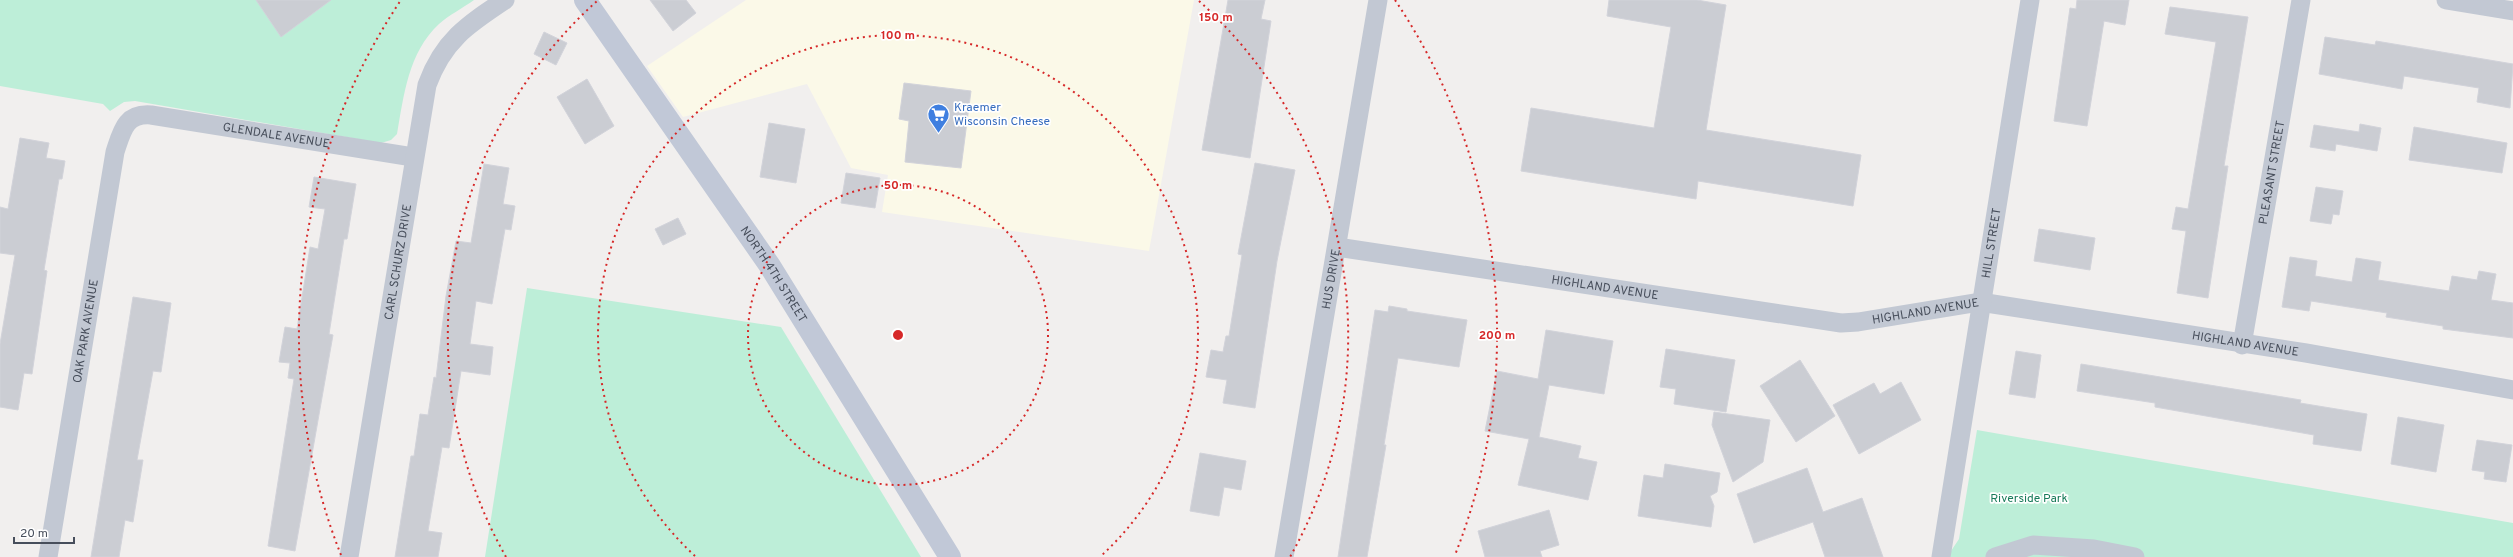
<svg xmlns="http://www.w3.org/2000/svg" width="2513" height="557" font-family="Overpass,sans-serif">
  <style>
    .commercial { fill: #fbf9e8 }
    .green { fill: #bdeed8 }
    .building { fill: #cbcdd3; stroke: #d2d3da }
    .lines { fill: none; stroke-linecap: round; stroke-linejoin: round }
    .street { stroke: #c2c8d3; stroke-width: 19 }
    .secondary { stroke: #c1c8d7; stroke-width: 22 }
    .ring { fill: none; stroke: #d62828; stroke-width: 2; stroke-dasharray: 2 4 }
    .labels { text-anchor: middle; stroke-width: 3.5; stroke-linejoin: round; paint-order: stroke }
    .shop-label { font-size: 12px; fill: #366cbe; stroke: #fff; text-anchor: start }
    .street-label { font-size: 12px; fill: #474e5b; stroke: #fff }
    .park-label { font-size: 12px; fill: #197b5a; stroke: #fff }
    .centre { fill: #d62828; stroke: #fff; stroke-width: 2 }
    .ring-label { font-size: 12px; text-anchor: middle; font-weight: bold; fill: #d62828; stroke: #fff; stroke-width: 3.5; stroke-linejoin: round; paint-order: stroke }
  </style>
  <rect width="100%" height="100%" fill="#f1efee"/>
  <path class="commercial" d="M746,0H1194L1149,251L882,212L888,175L851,168L807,84L683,117L647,66Z"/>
  <g class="green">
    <path d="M0,0H474C463,8 449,15 439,24C408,53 404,95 397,134L391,140L381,143L135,101L124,102L110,111L103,104L0,86Z"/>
    <path d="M527,288L781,327L921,557H485Z"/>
    <path d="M1977,430L2513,523V557H1947L1959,539Z"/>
  </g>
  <g class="building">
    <path d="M256,0H331L281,37Z"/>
    <path d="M650,0H686L696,13L673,31Z"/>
    <path d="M1228,0H1265L1261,19L1271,21L1250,158L1202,150Z"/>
    <path d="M1609,0H1697L1726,5L1706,130L1861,155L1853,206L1698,181L1696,199L1521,171L1531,108L1654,128L1671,27L1607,16Z"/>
    <path d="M2077,0H2129L2125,25L2104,21L2087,126L2054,121L2070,8L2076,9Z"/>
    <path d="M2170,7L2248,17L2224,166H2228L2208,298L2177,293L2186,231L2172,229L2176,207L2188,209L2216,42L2165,34Z"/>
    <path d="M544,32L567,43L556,65L534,54Z"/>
    <path d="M2325,37L2375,45L2376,41L2513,64L2510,108L2477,102L2479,88L2404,76L2402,89L2319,74Z"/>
    <path d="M587,79L614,126L585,144L557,97Z"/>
    <path d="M904,83L971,91L961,168L905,162L909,121L899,119Z"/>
    <path d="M769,123L805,129L796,183L760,177Z"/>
    <path d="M2360,124L2381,128L2377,151L2336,144L2335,151L2310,147L2314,125L2359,132Z"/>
    <path d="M2414,127L2507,143L2502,173L2409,160Z"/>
    <path d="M20,138L49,143L46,158L65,161L62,179H59L44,270L47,271L32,374L24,373L18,410L0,407V344L15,255L0,253V207L8,209Z"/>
    <path d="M1255,163L1295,170L1277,261L1255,408L1223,403L1227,380L1206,377L1211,350L1223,352L1226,336H1229L1242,255L1238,254Z"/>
    <path d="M484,164L509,168L503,204L515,206L511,230L505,229L492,304L476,301L470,344L493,347L490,375L461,371L449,448L442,447L428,531L442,533L438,557H395L411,456H414L420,414L428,415L434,377L436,378L446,296L456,241L471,243Z"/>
    <path d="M846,173L880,178L875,208L841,203Z"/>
    <path d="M314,177L356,184L347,239H344L329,334L333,335L295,551L268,546L294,379L288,378L290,363L279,362L285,327L297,329L310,247L318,249L325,209L309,207Z"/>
    <path d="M2316,187L2343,191L2339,215L2333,214L2331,224L2310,221Z"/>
    <path d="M678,218L686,234L663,245L655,229Z"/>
    <path d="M2039,229L2095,238L2090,270L2034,261Z"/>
    <path d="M2290,257L2317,261L2315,276L2352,282L2356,258L2381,262L2378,280L2449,291L2452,276L2477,280L2479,271L2496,274L2491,300L2513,303V338L2443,329V326L2386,317L2387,313L2311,301L2309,311L2282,307Z"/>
    <path d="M133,297L171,303L161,372L153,371L137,460H143L133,522L125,520L119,557H91Z"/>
    <path d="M1389,306L1407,309V311L1467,320L1459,367L1398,358L1384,445H1386L1367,557H1338L1375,310L1388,312Z"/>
    <path d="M1546,330L1613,341L1604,394L1549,385L1539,437L1581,446L1578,458L1597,462L1588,500L1518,485L1529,439L1485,431L1497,371L1538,379Z"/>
    <path d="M1666,349L1735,360L1726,412L1674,404L1676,389L1660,387Z"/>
    <path d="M2016,351L2041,355L2035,398L2009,394Z"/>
    <path d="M1800,360L1835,416L1796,442L1760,386Z"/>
    <path d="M2081,364L2301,400L2300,403L2367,414L2361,451L2313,444L2314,435L2155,407V403L2077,391Z"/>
    <path d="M1901,382L1921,420L1859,454L1833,405L1874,383L1880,394Z"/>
    <path d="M1714,412L1770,420L1763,462L1733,482L1712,425Z"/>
    <path d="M2398,417L2444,425L2436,472L2391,464Z"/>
    <path d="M2477,440L2512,445L2506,482L2484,479L2485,472L2472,470Z"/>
    <path d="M1200,453L1246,461L1241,490L1224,487L1219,516L1190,511Z"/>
    <path d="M1665,464L1720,473L1717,492L1710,496L1714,506L1711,527L1638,516L1644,475L1663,478Z"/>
    <path d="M1807,468L1823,512L1862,498L1883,557H1825L1813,522L1754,543L1737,494Z"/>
    <path d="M1549,510L1559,545L1540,551L1542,557H1485L1478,531Z"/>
  </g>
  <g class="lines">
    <g class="street">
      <path d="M2446,0L2513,11"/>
      <path id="s1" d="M1337,247L1841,323L1858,322L1980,302L2306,353L2513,390"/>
      <path id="s2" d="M2242,345L2301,0"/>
      <path id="s3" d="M48,557L115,152C122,131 125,113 151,115L413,157"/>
      <path id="s4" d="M349,557L427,85C443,41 467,25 505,0"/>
      <path id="s5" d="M1284,557L1378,0"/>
      <path id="s6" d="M1941,557L2030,0"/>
      <path d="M1995,557L2033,545L2094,549L2135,557"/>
    </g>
    <path class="secondary" id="s7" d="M585,0L770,266L950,557"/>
  </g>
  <g class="ring">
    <circle cx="898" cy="335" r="150"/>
    <path d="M695 556A300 300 0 1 1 1101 556"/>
    <path d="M506 557A450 450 0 0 1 597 1M1199 1A450 450 0 0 1 1290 557"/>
    <path d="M341 555A599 599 0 0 1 401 0M1395 0A599 599 0 0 1 1455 555"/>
  </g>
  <defs>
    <symbol id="supermarket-pin" viewBox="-11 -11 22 30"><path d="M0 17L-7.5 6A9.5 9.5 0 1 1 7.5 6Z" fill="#3f7fe0" stroke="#fff"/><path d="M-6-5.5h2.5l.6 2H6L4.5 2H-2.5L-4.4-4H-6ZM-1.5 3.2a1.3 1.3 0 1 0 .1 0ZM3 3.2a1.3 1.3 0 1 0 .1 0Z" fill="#fff"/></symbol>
  </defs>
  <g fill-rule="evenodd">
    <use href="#supermarket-pin" x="926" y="102" width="25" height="34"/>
  </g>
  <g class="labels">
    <g class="shop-label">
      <text x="954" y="111">Kraemer<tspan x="954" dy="14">Wisconsin Cheese</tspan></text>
    </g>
    <g class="street-label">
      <text dy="4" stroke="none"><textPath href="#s3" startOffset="595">GLENDALE AVENUE</textPath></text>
      <text dy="4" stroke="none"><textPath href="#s2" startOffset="175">PLEASANT STREET</textPath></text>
      <text dy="4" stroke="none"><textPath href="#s6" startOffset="318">HILL STREET</textPath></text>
      <text dy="4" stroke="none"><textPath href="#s4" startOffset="299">CARL SCHURZ DRIVE</textPath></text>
      <text dy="4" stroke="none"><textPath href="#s7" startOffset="333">NORTH 4TH STREET</textPath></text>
      <text dy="4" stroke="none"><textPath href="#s5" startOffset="282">HUS DRIVE</textPath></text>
      <text dy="4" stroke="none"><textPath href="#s1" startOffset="271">HIGHLAND AVENUE</textPath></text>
      <text dy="4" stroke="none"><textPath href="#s1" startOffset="595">HIGHLAND AVENUE</textPath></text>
      <text dy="4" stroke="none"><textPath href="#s3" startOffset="229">OAK PARK AVENUE</textPath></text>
      <text dy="4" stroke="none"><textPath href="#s1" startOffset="919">HIGHLAND AVENUE</textPath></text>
    </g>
    <g class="park-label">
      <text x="2029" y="502">Riverside Park</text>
    </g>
  </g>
  <circle cx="898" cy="335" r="6" class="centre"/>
  <g class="ring-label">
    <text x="1216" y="21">150 m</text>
    <text x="898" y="39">100 m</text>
    <text x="898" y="189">50 m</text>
    <text x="1497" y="339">200 m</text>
  </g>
  <path d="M14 537v6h60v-6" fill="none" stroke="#474e5b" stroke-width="2"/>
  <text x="20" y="537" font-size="12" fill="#474e5b" stroke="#ffffff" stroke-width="3" paint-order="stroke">20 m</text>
</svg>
